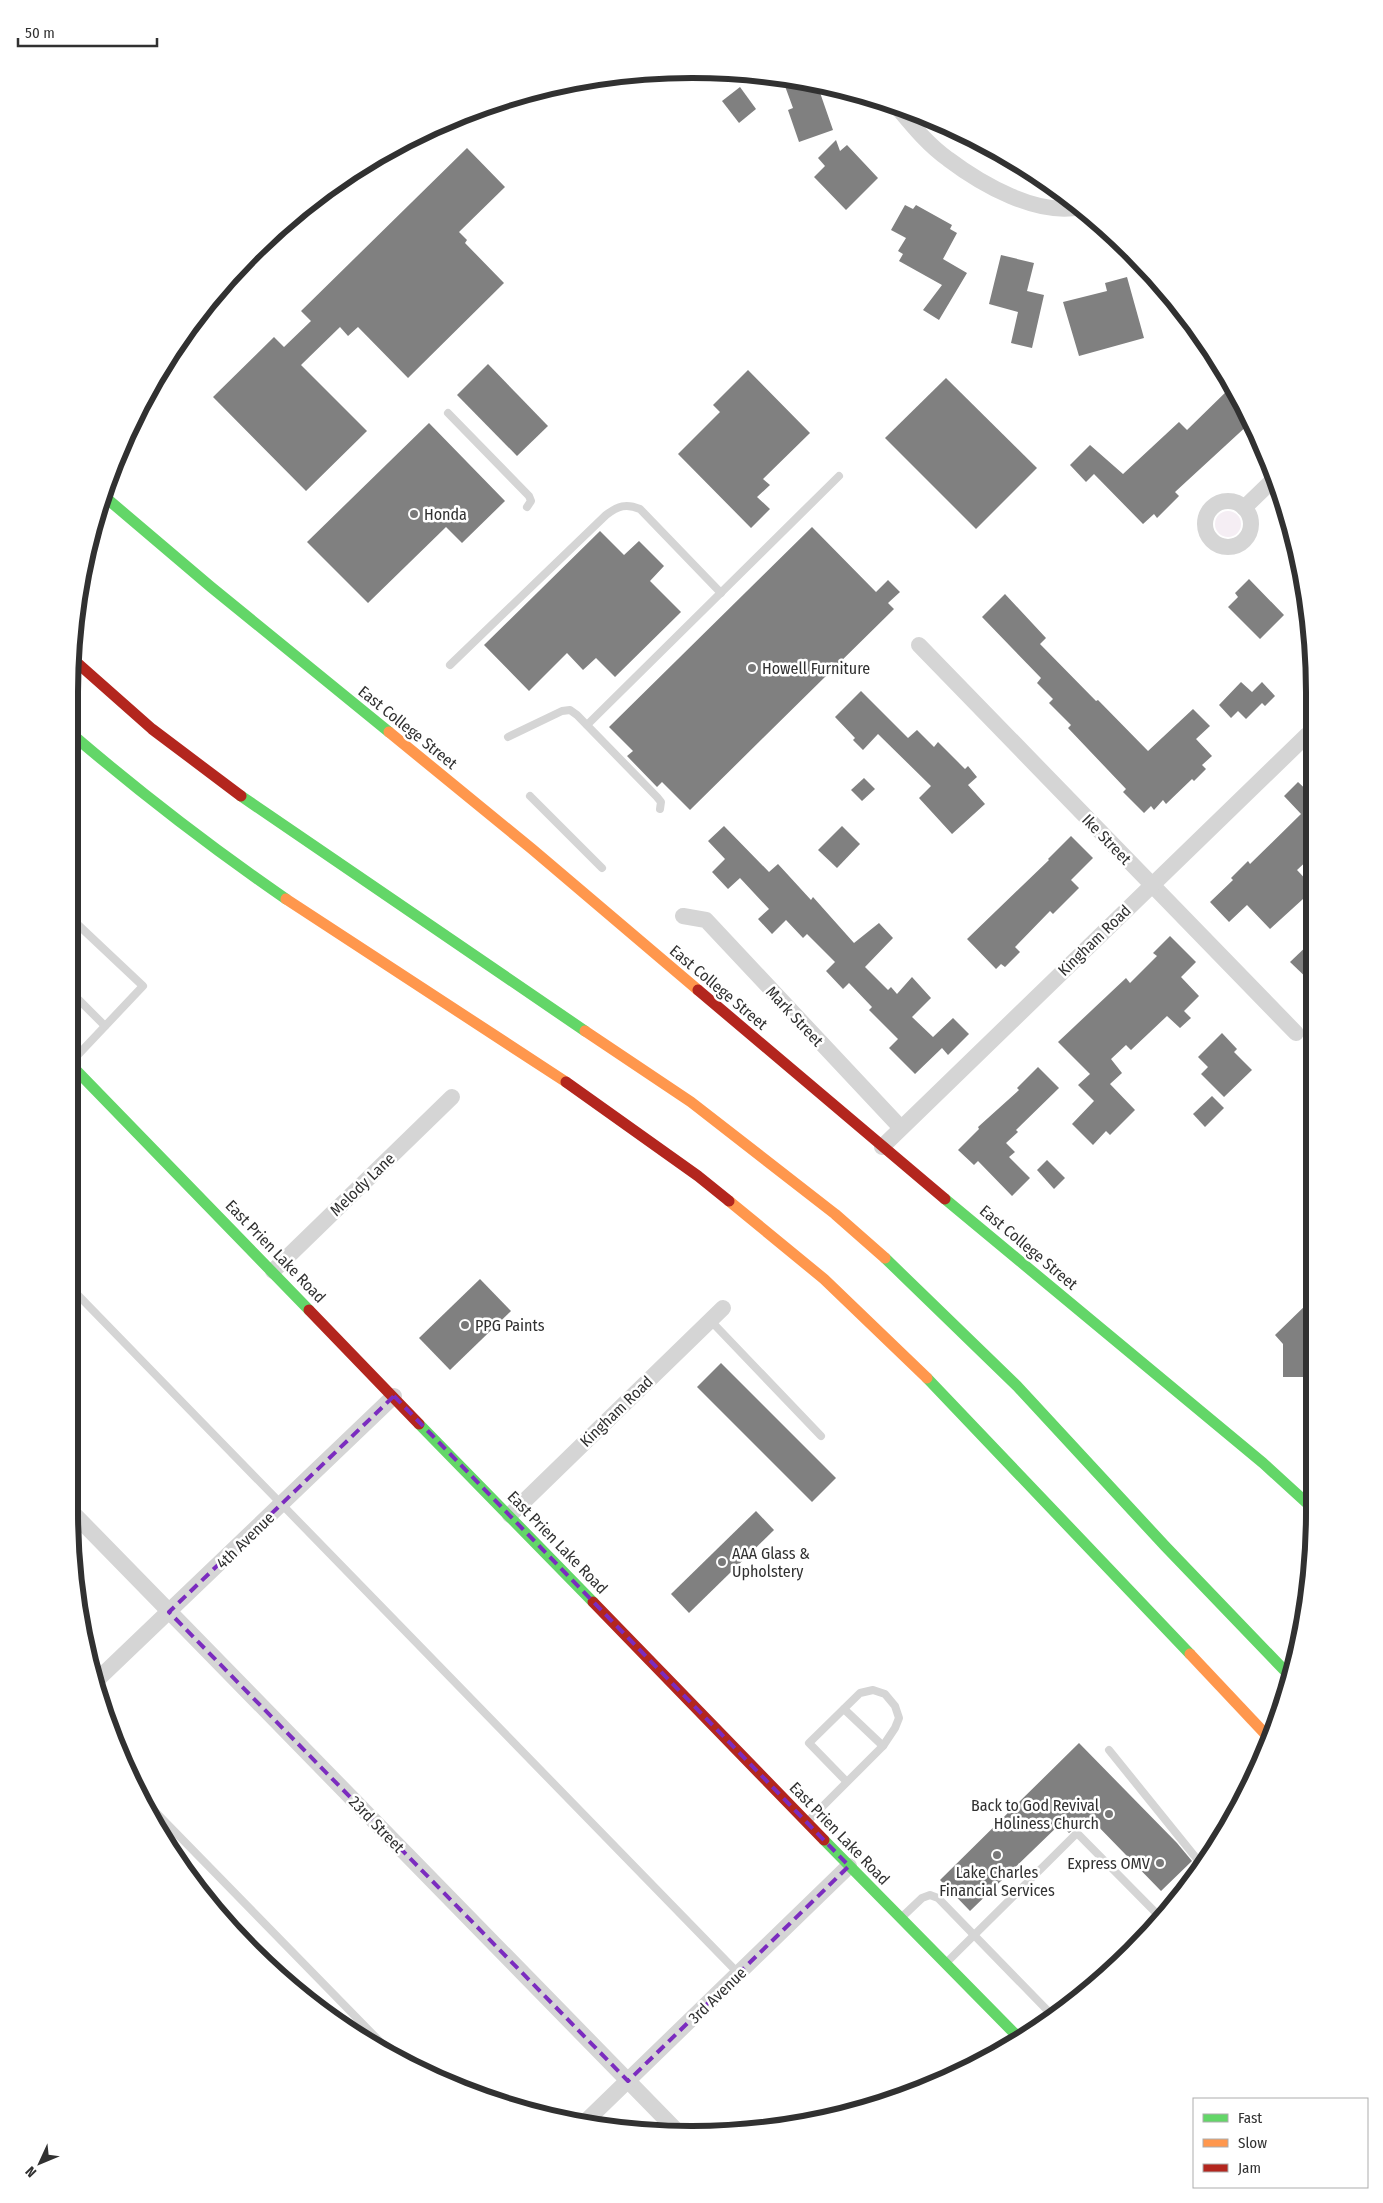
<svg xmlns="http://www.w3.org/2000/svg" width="1383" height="2203" font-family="'Fira Sans Condensed',sans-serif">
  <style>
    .green { fill: #f5eef4 }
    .building { fill: #808080 }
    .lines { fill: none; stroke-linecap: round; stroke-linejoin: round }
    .lane { stroke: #d5d5d5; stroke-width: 8 }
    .street { stroke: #d5d5d5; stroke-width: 16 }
    .fast { stroke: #63d668; stroke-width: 11 }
    .slow { stroke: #ff974d; stroke-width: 11 }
    .jam { stroke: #b3261e; stroke-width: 11 }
    .marked { fill: none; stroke: #7b2cbf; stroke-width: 4; stroke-dasharray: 10 6; stroke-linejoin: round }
    .poi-dot { fill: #797979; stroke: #fff; stroke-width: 2 }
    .labels { text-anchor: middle; stroke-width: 5; stroke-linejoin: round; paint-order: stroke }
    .poi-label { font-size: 16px; fill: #313131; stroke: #fff; text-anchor: start }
    .street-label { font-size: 16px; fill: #313131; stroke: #fff }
    .rim { fill: none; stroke: #313131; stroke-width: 6 }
  </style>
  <rect width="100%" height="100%" fill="#fff"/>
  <circle class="green" cx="1228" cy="524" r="13"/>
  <g class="building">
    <path d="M782,78L817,84L833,130L799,142L788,110L793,108Z"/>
    <path d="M740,87L756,109L739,123L722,101Z"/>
    <path d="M836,140L840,151L847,145L878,178L846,210L814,177L825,166L818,158Z"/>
    <path d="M467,148L505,187L459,232L467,240L465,243L504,283L408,378L358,327L348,336L340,327L301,365L367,431L306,491L213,397L274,337L284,347L311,321L301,311Z"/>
    <path d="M905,205L913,209L916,205L952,225L950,229L957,233L943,259L967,273L939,320L923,310L942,285L899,261L903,254L898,251L906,238L891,230Z"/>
    <path d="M1001,255L1034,263L1027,291L1044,295L1032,348L1011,343L1018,312L989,304Z"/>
    <path d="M1127,277L1144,338L1079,356L1063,302L1107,291L1105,283Z"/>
    <path d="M488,364L548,426L517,456L457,395Z"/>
    <path d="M748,370L810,433L763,479L770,485L757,497L770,509L751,528L678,454L720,412L713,405Z"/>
    <path d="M946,378L1037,468L976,529L885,438Z"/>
    <path d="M1233,385L1250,423L1175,492L1179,496L1157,518L1154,514L1143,524L1094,474L1086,482L1070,465L1090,445L1123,474L1179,422L1187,430Z"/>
    <path d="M429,423L505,501L462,543L446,527L368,603L307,542Z"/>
    <path d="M812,527L876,592L888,580L900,592L888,603L894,609L690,810L662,782L657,787L627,756L633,751L609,727Z"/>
    <path d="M600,531L624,555L639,541L664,566L650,581L681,612L615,677L596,658L583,670L567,653L529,691L484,645Z"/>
    <path d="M1249,579L1284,615L1260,639L1228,607L1238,597L1235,593Z"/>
    <path d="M1005,594L1046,638L1040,644L1096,701L1098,700L1148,751L1193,709L1210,726L1196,739L1212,756L1202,765L1206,769L1194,781L1192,779L1166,804L1163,800L1154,810L1151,806L1144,813L1123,792L1126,789L1068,728L1071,725L1049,703L1053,699L1037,683L1041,678L982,617Z"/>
    <path d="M1241,682L1252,692L1262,682L1275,696L1265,706L1262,703L1246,719L1238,711L1231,718L1219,705Z"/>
    <path d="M861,691L908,738L917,730L934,747L938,742L965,769L968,766L977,777L968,785L985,804L952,834L919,798L931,786L878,734L863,750L853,740L855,738L835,717Z"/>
    <path d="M864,778L875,789L862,801L851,790Z"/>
    <path d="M1298,782L1312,795V856L1297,870L1312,886V909L1303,899L1270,929L1247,905L1229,922L1210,902L1233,880L1231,878L1248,861L1250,864L1301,814L1284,796Z"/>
    <path d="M724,826L769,872L778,864L811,900L813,897L854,943L879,923L893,938L865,967L888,990L891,987L897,994L912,977L931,998L912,1017L933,1037L953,1018L969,1034L948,1055L942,1048L915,1074L889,1048L898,1039L869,1010L872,1007L849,983L843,989L826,971L835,962L807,934L803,938L786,920L772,934L758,919L769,909L740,878L728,889L712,872L725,859L708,841Z"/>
    <path d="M842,826L860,844L837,868L818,850Z"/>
    <path d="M1071,836L1093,858L1071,880L1079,888L1053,914L1050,911L1015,947L1020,952L1005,967L1001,964L996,969L967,939L1049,860L1048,859Z"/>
    <path d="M1170,936L1196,962L1181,977L1199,996L1184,1011L1191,1018L1180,1028L1167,1016L1131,1050L1126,1045L1111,1059L1122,1073L1110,1084L1135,1110L1110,1135L1106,1131L1093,1145L1072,1124L1094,1101L1078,1085L1090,1074L1058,1042L1126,978L1130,983L1157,956L1153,953Z"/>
    <path d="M1312,941V983L1290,962Z"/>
    <path d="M1222,1033L1237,1049L1234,1052L1252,1070L1224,1097L1201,1074L1208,1067L1198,1057Z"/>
    <path d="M1038,1067L1059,1088L1016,1130L1018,1132L1006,1143L1015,1152L1009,1157L1030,1178L1012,1196L978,1161L974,1165L958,1150L979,1129L978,1127L1019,1090L1017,1088Z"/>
    <path d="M1212,1096L1224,1108L1205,1127L1193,1114Z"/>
    <path d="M1047,1160L1065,1178L1054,1189L1037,1170Z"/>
    <path d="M480,1279L511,1311L450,1370L419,1338Z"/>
    <path d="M1310,1301V1377H1283V1344L1275,1335Z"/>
    <path d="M721,1363L836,1478L812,1502L697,1387Z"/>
    <path d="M756,1511L774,1530L689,1613L671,1594Z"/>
    <path d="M1079,1743L1177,1843L1192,1861L1161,1891L1090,1818L1080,1828H1075L1069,1833L1060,1824L970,1911L940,1880Z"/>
  </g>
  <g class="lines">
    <g class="lane">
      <path d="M448,413L529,496L531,501L527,507"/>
      <path d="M450,665L606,515C618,506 626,503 640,509L721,593"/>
      <path d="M587,725L839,476"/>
      <path d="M508,737L562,711L570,710L577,715L657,797L661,802L660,809"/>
      <path d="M530,796L602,868"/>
      <path d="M74,921L143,986L74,1059"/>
      <path d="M74,995L105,1026"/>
      <path d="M74,1291L739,1974"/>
      <path d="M710,1320L821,1436"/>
      <path d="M844,1709L883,1746"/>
      <path d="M1109,1750L1201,1864"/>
      <path d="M137,1793L395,2057"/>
      <path d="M808,1821L883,1746L895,1728L899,1718L895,1706L885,1694L873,1690L860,1693L809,1743L846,1781"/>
      <path d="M902,1917L922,1898L930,1895L938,1898L1048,2011"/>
      <path d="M947,1962L1077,1833L1161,1918"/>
    </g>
    <g class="street">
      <path d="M897,107C912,125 928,145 948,159C981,184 1038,217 1081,207"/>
      <circle cx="1228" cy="524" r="23"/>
      <path d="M1244,508L1275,478"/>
      <path d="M919,645L1296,1033"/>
      <path d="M683,916L706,920L901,1128"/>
      <path d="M882,1147L1307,735"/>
      <path d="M273,1271L452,1097"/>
      <path d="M74,1514L679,2133"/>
      <path d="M510,1515L723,1308"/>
      <path d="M95,1682L394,1396"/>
      <path d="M584,2123L849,1866"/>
    </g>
    <g class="fast">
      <path d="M105,497L211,587L389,732"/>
      <path d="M74,736C142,794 212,848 286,899"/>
      <path d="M241,796L585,1031"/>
      <path d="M74,1068L309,1310"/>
      <path d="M945,1199L1263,1463L1309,1505"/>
      <path d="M885,1258L1017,1386L1165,1546L1287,1673"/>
      <path d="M927,1378L1190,1654"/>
      <path d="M419,1424L593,1602"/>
      <path d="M824,1840L1019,2038"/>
    </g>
    <g class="slow">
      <path d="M389,732L532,849L698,990"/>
      <path d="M286,899L566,1082"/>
      <path d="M585,1031L691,1102L835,1214L885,1258"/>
      <path d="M729,1201L824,1279L927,1378"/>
      <path d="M1190,1654L1270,1739"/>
    </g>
    <g class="jam">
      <path d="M74,660L152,729L241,796"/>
      <path d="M698,990L945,1199"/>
      <path d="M566,1082L698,1176L729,1201"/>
      <path d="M309,1310L419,1424"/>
      <path d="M593,1602L824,1840"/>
    </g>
  </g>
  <path class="marked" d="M394,1396L849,1866L628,2081L169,1612Z"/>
  <g class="poi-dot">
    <circle cx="414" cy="514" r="5"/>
    <circle cx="752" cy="668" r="5"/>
    <circle cx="465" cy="1325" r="5"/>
    <circle cx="722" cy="1562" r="5"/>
    <circle cx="1109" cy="1814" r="5"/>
    <circle cx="997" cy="1855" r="5"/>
    <circle cx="1160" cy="1863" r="5"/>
  </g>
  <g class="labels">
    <g class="poi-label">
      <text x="424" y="520">Honda</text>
      <text x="762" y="674">Howell Furniture</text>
      <text x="475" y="1331">PPG Paints</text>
      <text x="732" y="1559">AAA Glass &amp;<tspan x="732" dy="18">Upholstery</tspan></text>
      <text x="1099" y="1811" text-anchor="end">Back to God Revival<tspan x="1099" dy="18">Holiness Church</tspan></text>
      <text x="1150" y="1869" text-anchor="end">Express OMV</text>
      <text x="997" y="1878" text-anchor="middle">Lake Charles<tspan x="997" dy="18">Financial Services</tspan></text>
    </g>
    <g class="street-label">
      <text transform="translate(408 727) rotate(39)" y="6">East College Street</text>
      <text transform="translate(1107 839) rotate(46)" y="6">Ike Street</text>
      <text transform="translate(1094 940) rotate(-44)" y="6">Kingham Road</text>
      <text transform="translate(719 987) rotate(40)" y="6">East College Street</text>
      <text transform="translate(795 1016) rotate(47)" y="6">Mark Street</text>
      <text transform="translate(362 1184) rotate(-44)" y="6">Melody Lane</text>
      <text transform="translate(1029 1247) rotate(40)" y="6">East College Street</text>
      <text transform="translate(276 1251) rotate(46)" y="6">East Prien Lake Road</text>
      <text transform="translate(616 1411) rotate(-44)" y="6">Kingham Road</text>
      <text transform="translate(245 1540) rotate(-44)" y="6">4th Avenue</text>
      <text transform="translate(558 1542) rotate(46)" y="6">East Prien Lake Road</text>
      <text transform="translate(377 1824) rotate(46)" y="6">23rd Street</text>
      <text transform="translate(840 1833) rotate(46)" y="6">East Prien Lake Road</text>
      <text transform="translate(717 1995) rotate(-44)" y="6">3rd Avenue</text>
    </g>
  </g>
  <path d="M0 0H1383V2203H0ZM692 78H692A614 614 0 0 1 1306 692V1512A614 614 0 0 1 692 2126H692A614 614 0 0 1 78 1512V692A614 614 0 0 1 692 78Z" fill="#fff" fill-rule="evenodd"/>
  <path class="rim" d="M692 78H692A614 614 0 0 1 1306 692V1512A614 614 0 0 1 692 2126H692A614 614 0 0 1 78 1512V692A614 614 0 0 1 692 78Z"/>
  <rect x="1193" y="2098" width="175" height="90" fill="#ffffff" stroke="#adadad"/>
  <rect x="1203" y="2114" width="25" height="8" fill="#63d668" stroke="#adadad"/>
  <text x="1238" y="2123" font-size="15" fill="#313131">Fast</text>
  <rect x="1203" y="2139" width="25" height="8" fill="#ff974d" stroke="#adadad"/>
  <text x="1238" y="2148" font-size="15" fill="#313131">Slow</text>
  <rect x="1203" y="2164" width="25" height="8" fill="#b3261e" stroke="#adadad"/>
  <text x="1238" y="2173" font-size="15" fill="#313131">Jam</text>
  <g transform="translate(40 2163) rotate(226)" stroke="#ffffff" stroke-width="4" paint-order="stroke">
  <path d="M0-4L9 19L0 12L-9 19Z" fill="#313131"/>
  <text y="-8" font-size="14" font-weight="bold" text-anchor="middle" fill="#313131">N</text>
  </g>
  <path d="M18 38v8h139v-8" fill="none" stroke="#313131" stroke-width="2.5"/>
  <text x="25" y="38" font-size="15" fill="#313131" stroke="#ffffff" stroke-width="4" paint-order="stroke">50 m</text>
</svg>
